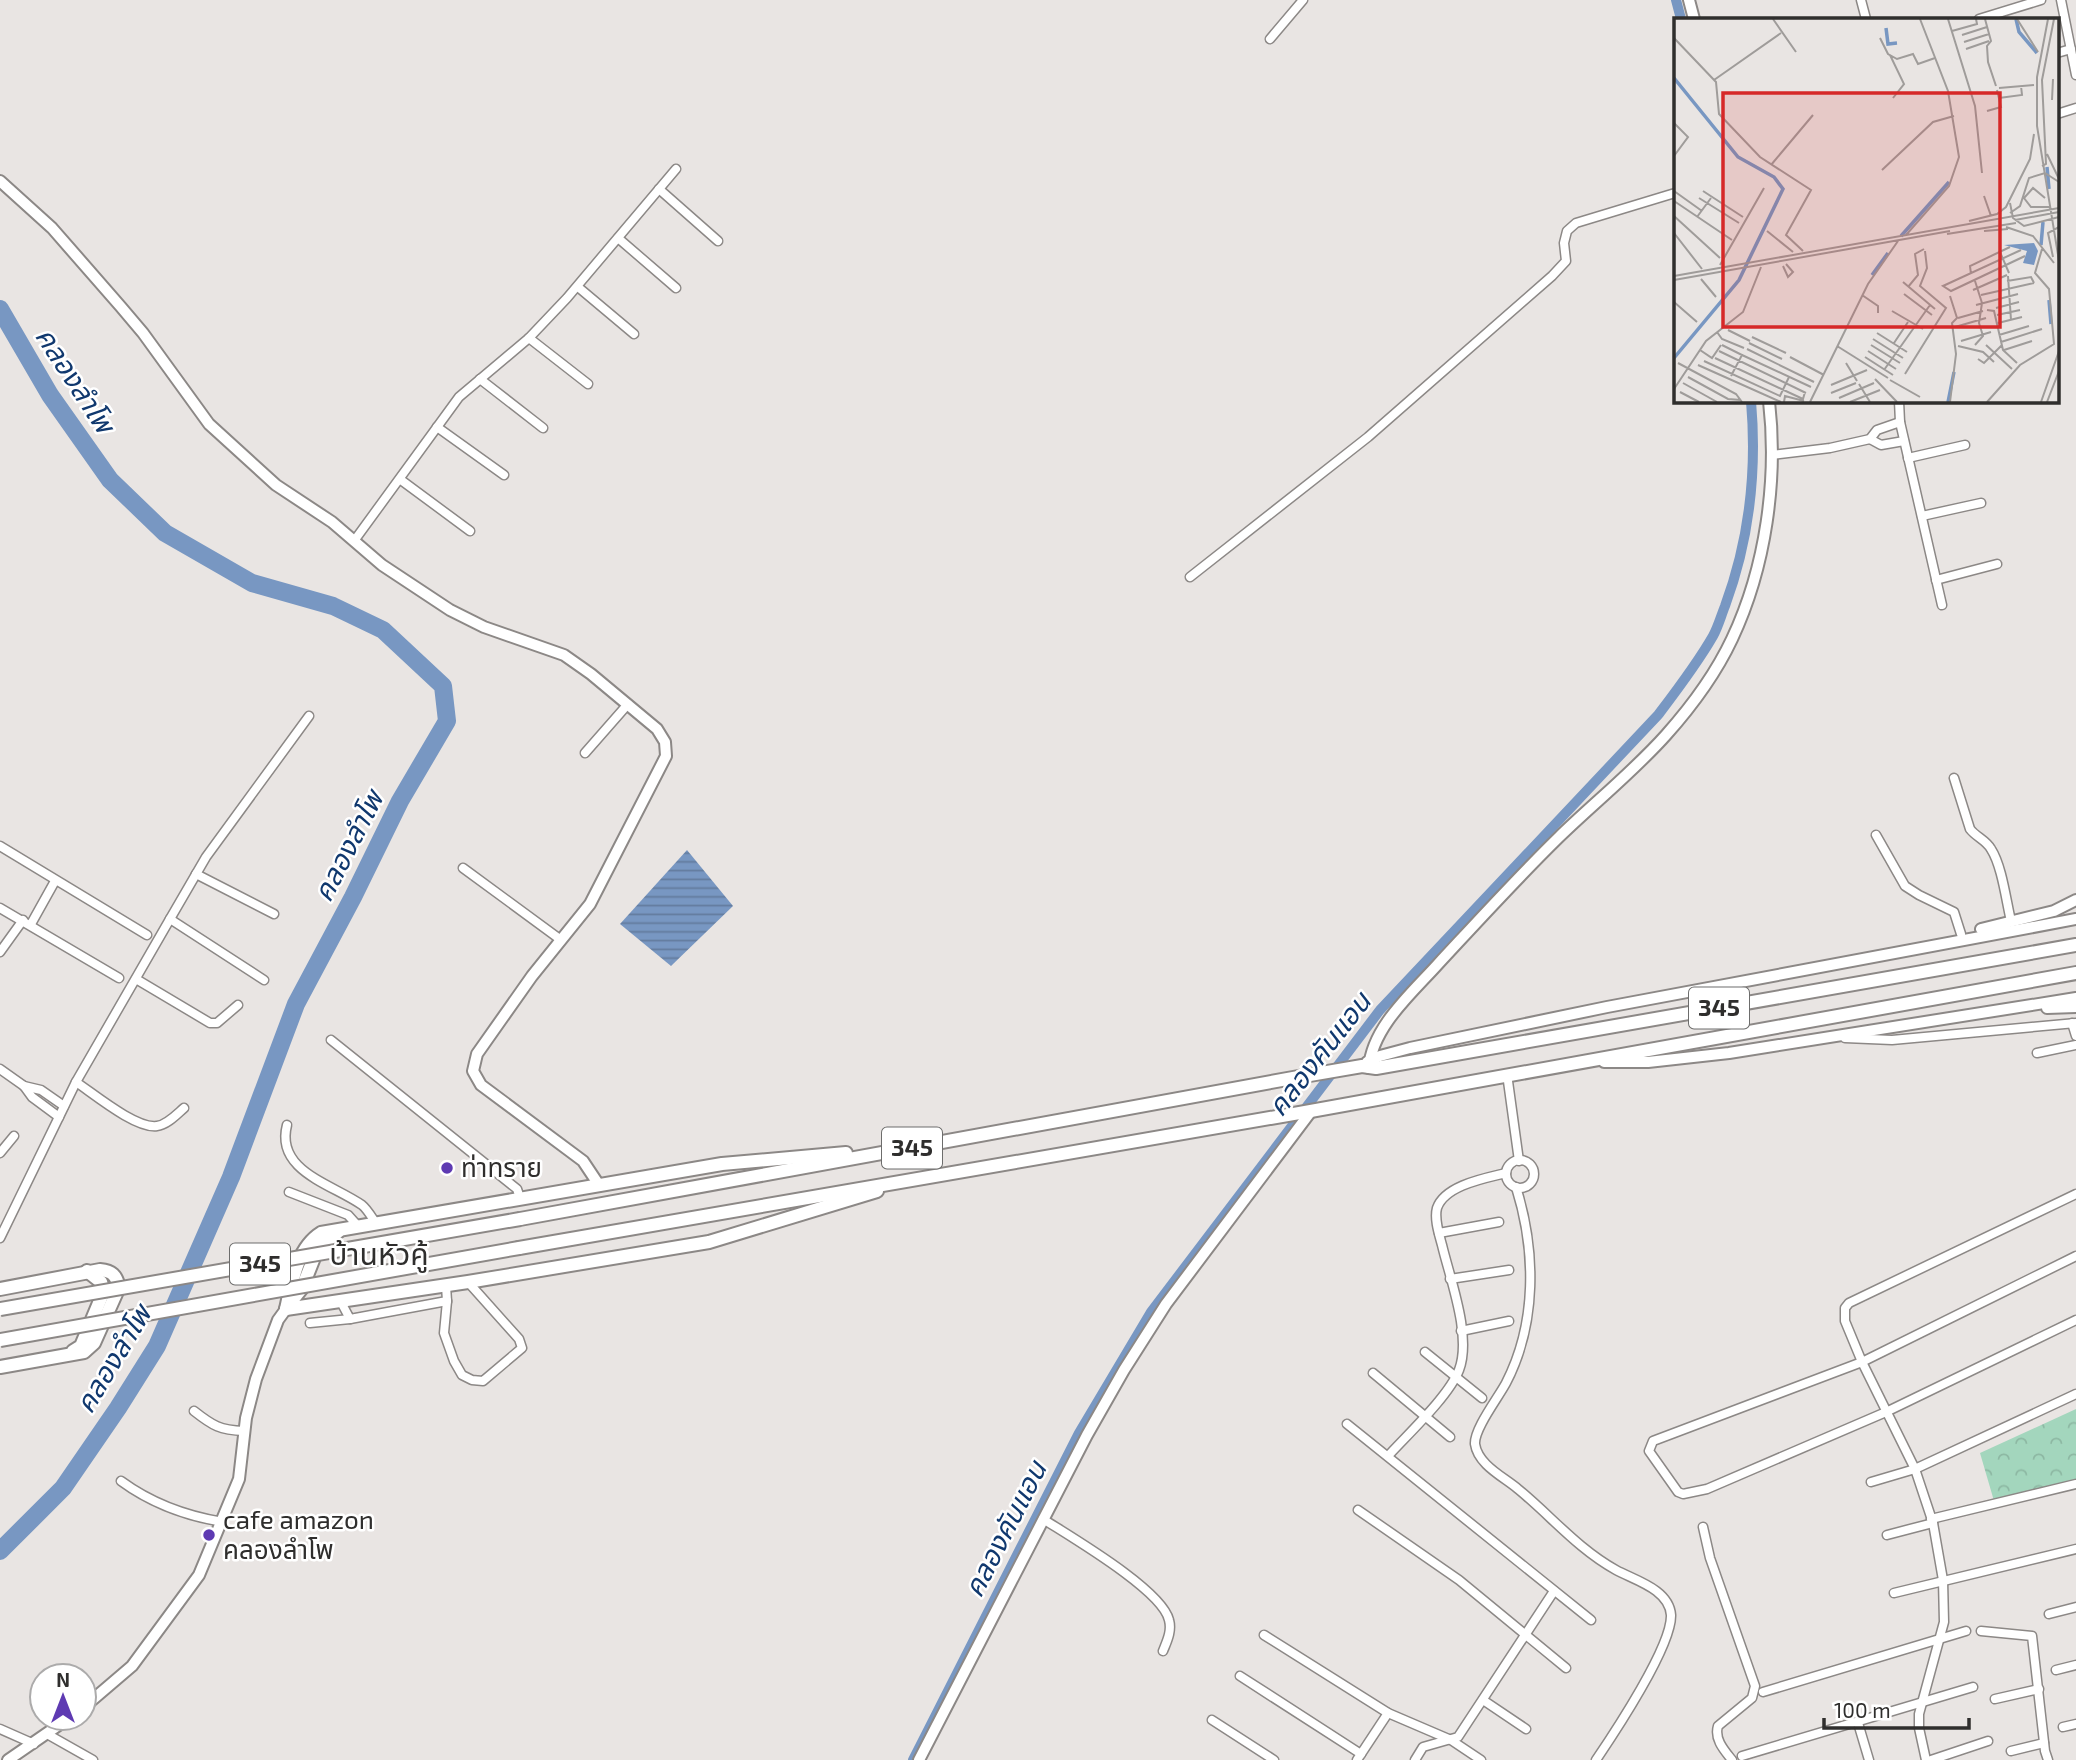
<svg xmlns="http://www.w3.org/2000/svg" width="2076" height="1760" font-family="'Exo 2','Noto Sans Thai',sans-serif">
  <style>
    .forest { fill: url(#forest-crowns) }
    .water { fill: url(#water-rules) }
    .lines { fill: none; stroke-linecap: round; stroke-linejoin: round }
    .canal { stroke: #7897c2; stroke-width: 10 }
    .river { stroke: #7897c2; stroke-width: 18 }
    .street-casing { stroke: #8c8886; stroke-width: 11 }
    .secondary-casing { stroke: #8c8886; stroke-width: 14 }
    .primary-casing { stroke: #8c8886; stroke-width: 16 }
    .street { stroke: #fff; stroke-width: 8 }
    .secondary { stroke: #fff; stroke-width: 10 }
    .primary { stroke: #fff; stroke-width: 12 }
    .primary-bridge-casing { stroke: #8c8886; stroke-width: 16; stroke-linecap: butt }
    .primary-bridge { stroke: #fff; stroke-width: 12 }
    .poi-dot { fill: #5e3ab2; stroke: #fff; stroke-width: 2.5 }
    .labels { text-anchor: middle; stroke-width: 5; stroke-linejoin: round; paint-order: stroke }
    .shield { fill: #fff; stroke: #6d6d6c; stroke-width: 2 }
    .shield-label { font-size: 24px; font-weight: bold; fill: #2f2e2d }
    .poi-label { font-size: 26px; fill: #2f2e2d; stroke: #fff; text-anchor: start }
    .water-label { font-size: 28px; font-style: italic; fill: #10386e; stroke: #fff }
    .quarter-label { font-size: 30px; fill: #2f2e2d; stroke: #fff }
    .inset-river { fill: none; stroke: #7897c2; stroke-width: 3.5 }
    .inset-road { fill: none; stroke: #9f9c9a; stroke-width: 2 }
    .view { fill: #d62828; fill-opacity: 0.15; stroke: #d62828; stroke-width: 3.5 }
    .inset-edge { fill: none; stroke: #2f2e2d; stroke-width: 3.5 }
  </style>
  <defs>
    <pattern id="forest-crowns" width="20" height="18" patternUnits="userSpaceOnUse" patternTransform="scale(1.75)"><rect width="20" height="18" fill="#a3d6bd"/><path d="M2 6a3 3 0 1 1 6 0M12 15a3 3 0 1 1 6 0" fill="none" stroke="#8db8a3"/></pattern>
    <pattern id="water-rules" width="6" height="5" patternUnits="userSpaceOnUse" patternTransform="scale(1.75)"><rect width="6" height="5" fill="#7897c2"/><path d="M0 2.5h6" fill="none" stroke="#637c9e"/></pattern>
  </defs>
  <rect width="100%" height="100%" fill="#e9e5e3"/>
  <path class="forest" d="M2076,1409V1480L1994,1501L1980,1453Z"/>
  <path class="water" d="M687,850L733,906L671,966L620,924Z"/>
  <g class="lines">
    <g class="canal">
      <path d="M1676,0L1681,19"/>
      <path d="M913,1760L1079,1433L1151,1312L1380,1010L1658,715C1677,690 1697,664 1713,636C1718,627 1721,616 1725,606C1749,541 1757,470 1751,401"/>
    </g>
    <path class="river" d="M0,309L50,395L110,480L165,533L252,583L333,606L383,630L443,686L447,721L400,801L353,897L296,1004L231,1177L157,1346L118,1408L63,1488L0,1551"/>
    <defs>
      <g id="street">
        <path d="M1861,0L1866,19"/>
        <path d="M2061,0L2076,75"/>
        <path d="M1979,19L2041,0"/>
        <path d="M1270,39L1303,0"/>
        <path d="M2057,53L2071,49"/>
        <path d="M2057,114L2076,108"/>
        <path d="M659,189L718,241"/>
        <path d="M618,238L676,288"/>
        <path d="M578,287L634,334"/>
        <path d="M529,338L588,384"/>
        <path d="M480,379L543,428"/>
        <path d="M1899,401L1900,422L1942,605"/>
        <path d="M437,427L504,475"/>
        <path d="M1870,439L1881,445L1904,441"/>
        <path d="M1772,455L1830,448L1870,439L1877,430L1900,422"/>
        <path d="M1908,458L1965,445"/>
        <path d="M401,480L470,531"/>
        <path d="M1922,516L1981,503"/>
        <path d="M354,541L459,397L529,338L567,298L676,169"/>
        <path d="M1190,577L1368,437L1552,276L1566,261L1564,243L1567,231L1576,223L1675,193"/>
        <path d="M1936,580L1997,564"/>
        <path d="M585,753L628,704"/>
        <path d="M1954,778L1970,829C1976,837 1986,840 1991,849C2002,866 2006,900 2011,921"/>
        <path d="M1876,835L1905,886L1919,895L1954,912L1961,934"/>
        <path d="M0,846L147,935"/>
        <path d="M463,868L561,940"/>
        <path d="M196,874L274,914"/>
        <path d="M0,908L119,978"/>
        <path d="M170,919L264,980"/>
        <path d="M31,924L55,881"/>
        <path d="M0,952L23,920"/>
        <path d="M136,979L210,1023H217L238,1005"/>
        <path d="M2072,1023L2076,1036"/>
        <path d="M1845,1038L1892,1040L2076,1023"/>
        <path d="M331,1040L517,1189L520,1198"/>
        <path d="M2037,1053L2076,1045"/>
        <path d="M0,1069L24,1086L41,1090L64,1106"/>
        <path d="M1507,1074L1519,1161"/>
        <path d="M76,1082C94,1094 136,1129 157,1126C167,1125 177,1114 184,1108"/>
        <path d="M24,1086L32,1097L59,1117"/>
        <path d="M287,1125C275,1171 332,1184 362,1205C367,1209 371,1216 375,1222"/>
        <path d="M0,1153L14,1136"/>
        <circle cx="1520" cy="1174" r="14"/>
        <path d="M1516,1187C1536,1251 1537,1323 1506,1383C1498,1398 1474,1429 1475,1444C1478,1465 1504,1477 1518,1489C1551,1516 1578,1549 1616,1570C1634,1580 1669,1589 1671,1615C1672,1646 1615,1732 1596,1760"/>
        <path d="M289,1192L348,1215L357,1225"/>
        <path d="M1439,1233L1499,1222"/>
        <path d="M0,1238L76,1082L170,919L206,857L309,716"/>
        <path d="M2076,1256L1862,1362L1653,1441L1649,1451L1678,1492L1683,1494L1707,1489L1886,1412L2076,1320"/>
        <path d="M1450,1279L1509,1270"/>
        <path d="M447,1301L444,1333L454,1361L462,1375L472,1380L483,1381L522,1348L519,1339L468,1282"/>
        <path d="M341,1302L350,1319L447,1301L446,1286"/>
        <path d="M310,1323L350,1319"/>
        <path d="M1461,1331L1509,1321"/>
        <path d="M1425,1352L1482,1398"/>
        <path d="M1373,1373L1450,1437"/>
        <path d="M194,1411C213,1426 220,1430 244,1431"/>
        <path d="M1347,1424L1591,1620"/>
        <path d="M1388,1456C1407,1435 1449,1396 1459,1370C1472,1336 1450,1279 1442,1245C1439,1234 1434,1219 1437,1208C1445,1185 1486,1178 1506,1173"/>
        <path d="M121,1481C151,1503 186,1516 223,1522"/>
        <path d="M1871,1482L1915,1469L2076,1394"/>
        <path d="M1358,1510L1459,1580L1566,1668"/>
        <path d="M1043,1519C1071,1537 1162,1590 1169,1620C1172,1631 1167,1641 1163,1651"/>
        <path d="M1931,1519L2076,1484"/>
        <path d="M1703,1527L1710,1558L1755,1686L1752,1698L1718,1726C1714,1739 1724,1750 1732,1760"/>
        <path d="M1887,1535L1933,1523"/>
        <path d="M1894,1593L2076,1549"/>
        <path d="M2049,1614L2076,1607"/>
        <path d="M1981,1631L2032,1636L2045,1751L2048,1760"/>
        <path d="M1264,1635L1388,1713L1451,1740L1481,1760"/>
        <path d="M2056,1670L2076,1665"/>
        <path d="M1240,1676L1361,1754"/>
        <path d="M1763,1692L1966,1631"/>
        <path d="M1995,1699L2039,1689"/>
        <path d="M1483,1700L1526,1729"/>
        <path d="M1212,1720L1274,1760"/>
        <path d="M1858,1723L1869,1760"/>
        <path d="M2063,1727L2076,1724"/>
        <path d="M0,1729L34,1744"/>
        <path d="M47,1734L93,1760"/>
        <path d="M2011,1751L2044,1743"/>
        <path d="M1742,1756L1973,1687"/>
        <path d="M1357,1760L1388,1713"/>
        <path d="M1415,1760L1423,1747L1458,1737L1554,1591"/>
        <path d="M1926,1760L1919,1728V1714L1944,1622L1943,1580L1933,1523L1915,1469L1862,1362L1845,1321V1308L1849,1303L2076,1194"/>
        <path d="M1931,1760L1988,1741"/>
      </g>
      <g id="secondary">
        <path d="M1689,0L1694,19"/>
        <path d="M0,181L52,228L121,307L143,333L209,424L276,485L332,522L382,565L450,610L484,627L564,655L591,674L657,729L665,742L666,756L590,904L532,976L477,1054L473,1071L481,1085L583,1161L599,1185"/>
        <path d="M1981,929L2054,911L2076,900"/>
        <path d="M2047,1008L2076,1007"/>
        <path d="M1367,1062L1380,1056L1410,1048L1607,1007L2076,919"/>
        <path d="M1604,1062H1648L1729,1053L2076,998"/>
        <path d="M1369,1068C1372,1027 1412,993 1438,964C1478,921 1517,878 1559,837C1594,803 1634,771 1666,735C1691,707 1716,673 1732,639C1766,567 1778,479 1769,401"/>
        <path d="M84,1707L132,1666L199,1575L239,1479L246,1418L256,1379L278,1320L286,1309"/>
        <path d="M8,1760L69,1718"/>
        <path d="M919,1760L1087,1435L1124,1370L1166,1304L1312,1110"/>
      </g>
      <g id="primary">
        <path d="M520,1219L1304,1076L1362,1066L1376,1068L2076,945"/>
        <path d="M519,1248L1305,1112L2076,973"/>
        <path d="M0,1289L100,1270C112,1271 116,1275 119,1287L94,1343L84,1352L0,1367"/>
        <path d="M287,1307L302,1288L317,1250L339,1231"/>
        <path d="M286,1309C292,1282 297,1248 321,1233L722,1164L846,1153"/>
        <path d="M286,1309L468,1282L709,1242L877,1191"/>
        <path d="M73,1351L81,1346L104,1291L101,1282L87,1271"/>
      </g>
    </defs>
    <use href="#street" class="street-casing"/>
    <use href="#secondary" class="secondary-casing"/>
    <use href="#primary" class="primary-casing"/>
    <use href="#street" class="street"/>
    <use href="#secondary" class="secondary"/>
    <use href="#primary" class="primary"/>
    <defs>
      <g id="primary-bridge">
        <path d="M0,1309L520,1219"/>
        <path d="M0,1340L519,1248"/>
      </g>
    </defs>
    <use href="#primary-bridge" class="primary-bridge-casing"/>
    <use href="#primary-bridge" class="primary-bridge"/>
  </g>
  <g class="poi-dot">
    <circle cx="447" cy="1168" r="7"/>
    <circle cx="209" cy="1535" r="7"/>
  </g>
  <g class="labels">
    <g class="shield">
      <rect x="1689" y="987.5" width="60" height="41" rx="5"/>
      <rect x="882" y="1127.5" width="60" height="41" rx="5"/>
      <rect x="230" y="1243.5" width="60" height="41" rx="5"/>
    </g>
    <g class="shield-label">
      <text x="1719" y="1016">345</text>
      <text x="912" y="1156">345</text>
      <text x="260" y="1272">345</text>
    </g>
    <g class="poi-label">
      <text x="461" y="1177">ท่าทราย</text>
      <text x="223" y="1529">cafe amazon<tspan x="223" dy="30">คลองลำโพ</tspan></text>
    </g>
    <g class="water-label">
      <text transform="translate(75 380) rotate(57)" y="10">คลองลำโพ</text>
      <text transform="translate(348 846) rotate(-63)" y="10">คลองลำโพ</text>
      <text transform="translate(1319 1054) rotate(-52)" y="10">คลองคันแอน</text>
      <text transform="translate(113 1359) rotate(-59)" y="10">คลองลำโพ</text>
      <text transform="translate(1005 1529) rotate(-63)" y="10">คลองคันแอน</text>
    </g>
    <g class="quarter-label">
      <text x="379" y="1265">บ้านหัวคู้</text>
    </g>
  </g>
  <g transform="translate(1674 18)">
    <rect width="385" height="385" fill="#e9e5e3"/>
    <path d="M360,225L364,233L360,247L349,245L353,233L330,227Z" fill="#7897c2"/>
    <path class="inset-river" d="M342,1L345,14L363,35M212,10L214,26L223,25M0,60L64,139L100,159L109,171L65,262L0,340M373,149L375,171M227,218L275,164M367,227L369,204M198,257L214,235M375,282L377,306M274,384L280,354"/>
    <path class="inset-road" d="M99,1L122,34M274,1L301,88L308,155M311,1L317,23L313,28L314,44L322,68M343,1L364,34M374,1L363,59V108L385,243M278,13L303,6L302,1M288,17L313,9M0,20L42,64L45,96L86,139L137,172L112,217L129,233M206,20L214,36L223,41L239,36L244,46L261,40M290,24L315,16M292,31L315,23M216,37L230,66L219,80M40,62L107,15M325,70L360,67M325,80L348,77L347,68M378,82L379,61M313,93L327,89L323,72M0,105L14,119L0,138M373,136L385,161M97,147L139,97M368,148L372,146L368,62L380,1M208,152L259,104L280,98M0,173L28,193M29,173L69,199M310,178L317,198M25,180L65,205M371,180L359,170L350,180L357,189H376M0,183L58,222M336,185L339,200L350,208L385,199M336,195L346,188L355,160L371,155L385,164M0,198L46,240M23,199L37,180M341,202L385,194M295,203L323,196L332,189L356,141L360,116M332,209L359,218L380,245M93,213L119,234M310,213L334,211M0,215L28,251M273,216L342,205M232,217L275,168L285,139L274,73L246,1M347,232L269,268L277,273L351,238M326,234L335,255M379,239L374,215L385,209M46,247L90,170M109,248L114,259L119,254L112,246M297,256L296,248L336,229M0,258L385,190M334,258L337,302M27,261L42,279M0,262L276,213M301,263L308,285L305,305L309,318L301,327M333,263L357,259L360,265M229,264L261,291M234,269L244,257L241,236L250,231M299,272L333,257M230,276L258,297M188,277L204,288V295M307,277L360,265M0,284L23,304M302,287L344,276M322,290L345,284M313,292L320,293L329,332L343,345M218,293L249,311M323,297L346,292M284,300L309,293M324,305L348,299M281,309L312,300M54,312L76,323M43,314L48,321L70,330M203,315L233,334M325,317L355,308M78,319L112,335M199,321L229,340M287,323L317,314M327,324L368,311M75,325L108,341M220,325L234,304M48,327L68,337L57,358M197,327L226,345M312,327L338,351M163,328L214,360M284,328L309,334L320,344M73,331L140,364M26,332L38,340L47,327M330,332L358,323M45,333L132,375M194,333L222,351M68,337L137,369M116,339L150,357M191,339L219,357M41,340L129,381L131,374M304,341L310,345L328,327M30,343L106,378L115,359M4,345L62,376L68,384M172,345L183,363M24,347L107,384M210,352L256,287M231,356L272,290L246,268L253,250L251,233M14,359L54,381L67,382M201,361L223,384M216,362L246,379M9,365L43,384M185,366L196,384M157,367L193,352M0,371L32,323L69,294L87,249M6,374L25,384M157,375L182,365M165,380L200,365M110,384L111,378L130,383M136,384L194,266L224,223M176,384L206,372M276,384L282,336L278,305L283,300L276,278M313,384L346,347L380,326L375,271L361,255L368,231M367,384L385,333M373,384L385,353"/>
    <path class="view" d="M49,75H326V309H49Z"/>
    <rect width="385" height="385" class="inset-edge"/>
  </g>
  <g transform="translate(63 1697)"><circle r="33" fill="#ffffff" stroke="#acabab" stroke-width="2"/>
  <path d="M0-5L12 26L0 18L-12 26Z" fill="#5e3ab2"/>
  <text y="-10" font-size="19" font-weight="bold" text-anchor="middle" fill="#2f2e2d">N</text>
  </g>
  <path d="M1824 1718v10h145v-10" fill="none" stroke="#2f2e2d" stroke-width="3.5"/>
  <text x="1834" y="1718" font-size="21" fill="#2f2e2d" stroke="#ffffff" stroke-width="5" paint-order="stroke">100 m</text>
</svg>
